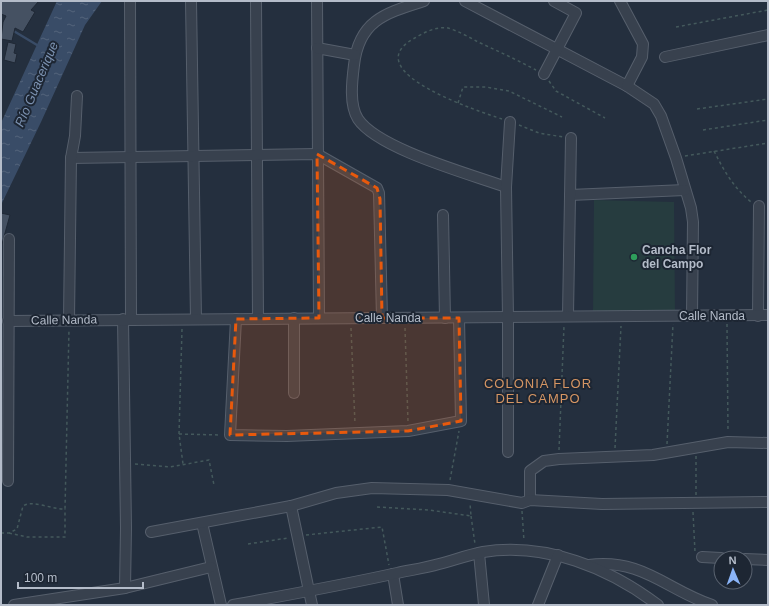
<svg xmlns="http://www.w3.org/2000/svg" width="769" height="606" font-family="Helvetica,sans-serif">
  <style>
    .pitch { fill: #263c3f }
    .water { fill: url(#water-ripples) }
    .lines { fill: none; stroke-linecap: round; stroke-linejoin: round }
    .stream { stroke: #394c67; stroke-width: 2.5 }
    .building { fill: #455162; stroke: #1f2835 }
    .minor-casing { stroke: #565f6c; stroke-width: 12 }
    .path { stroke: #44595c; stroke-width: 1.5; stroke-dasharray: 3 3; stroke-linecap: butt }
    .minor { stroke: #38414e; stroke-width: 10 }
    .marked { fill: #e8590c; fill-opacity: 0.2; stroke: #e8590c; stroke-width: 3; stroke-dasharray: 8 5; stroke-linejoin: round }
    .leisure-dot { fill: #2e9e5b; stroke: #1d2633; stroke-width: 1.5 }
    .labels { text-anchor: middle; stroke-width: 4; stroke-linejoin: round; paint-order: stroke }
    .poi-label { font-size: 12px; font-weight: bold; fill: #b4bcc9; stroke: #1d2633; text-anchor: start }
    .street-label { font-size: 12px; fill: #b4bcc9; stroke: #1d2633 }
    .water-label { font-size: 13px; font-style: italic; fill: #7c92b1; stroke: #1d2633 }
    .neighbourhood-label { font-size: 13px; letter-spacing: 1px; fill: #d59563; stroke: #1d2633 }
  </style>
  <defs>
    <pattern id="water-ripples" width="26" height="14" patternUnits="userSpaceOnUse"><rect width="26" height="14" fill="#394c67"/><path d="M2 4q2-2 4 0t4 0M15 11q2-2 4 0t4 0" fill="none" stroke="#53647b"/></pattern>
  </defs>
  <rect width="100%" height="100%" fill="#242f3e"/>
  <path class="pitch" d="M594,200L674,202L675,311L593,313Z"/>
  <path class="water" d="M57,1H102L85,25L41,122L1,205V123Z"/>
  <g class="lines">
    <path class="stream" d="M12,30L37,45"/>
  </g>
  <g class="building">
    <path d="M1,1H39L31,10L35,12L23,32L15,28L12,41L1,39L3,22L6,16L1,14Z"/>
    <path d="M8,42L16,44L14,53L17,54L15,63L4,60Z"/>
    <path d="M1,213L10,215L2,244H1Z"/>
  </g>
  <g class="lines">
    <defs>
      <g id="minor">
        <path d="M130,1L131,319"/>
        <path d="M191,1L196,319"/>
        <path d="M256,1L258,319"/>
        <path d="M317,1L319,318"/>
        <path d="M424,1C386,13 359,20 354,65C352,81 349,105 358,119C378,149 470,174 506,187"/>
        <path d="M465,1L627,86L654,104L661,116L676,158L691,208L693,222L692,316"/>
        <path d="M620,1L643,44L642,57L627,86"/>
        <path d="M317,48L355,55"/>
        <path d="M665,57L768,35"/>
        <path d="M544,74L576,13L554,1"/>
        <path d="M71,158L317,154L377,188L379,193L382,318"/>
        <path d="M570,195L685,190"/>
        <path d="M443,215L445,318"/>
        <path d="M568,315L571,138"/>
        <path d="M758,316L759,206"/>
        <path d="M69,319L71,158L75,136L77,96"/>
        <path d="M123,319L126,528L125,588"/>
        <path d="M236,319L230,435L287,436L408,431L461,421L459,318"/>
        <path d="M8,321L768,315"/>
        <path d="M294,393V318"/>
        <path d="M508,452V317L506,187L510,122"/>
        <path d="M8,481L9,239"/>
        <path d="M530,500V471L544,461L559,459L653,455L728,442L768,443"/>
        <path d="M291,506L312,605"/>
        <path d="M202,523L221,605"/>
        <path d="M151,532L291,506L336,493L372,488L448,490L522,503L530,500L602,504L768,502"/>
        <path d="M479,553L484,605"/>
        <path d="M702,557L721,558"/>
        <path d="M745,559L768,560"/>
        <path d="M589,565C642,558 667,590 712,605"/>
        <path d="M393,574L398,605"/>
        <path d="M14,605L125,588L211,567"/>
        <path d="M233,605C288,595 343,585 397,573C411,570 425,568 439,564C454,560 468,555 483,552C546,542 609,568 658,605"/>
        <path d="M538,605L558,555"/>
      </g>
    </defs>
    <use href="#minor" class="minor-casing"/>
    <g class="path">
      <path d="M676,27L768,10"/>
      <path d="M549,81L556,91L605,118"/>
      <path d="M458,103L463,87H486L509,91L562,117"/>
      <path d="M697,109L768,99"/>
      <path d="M502,119C481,112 356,72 413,39C423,33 436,26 448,28C458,31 469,37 478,42C498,51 517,60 536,70"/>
      <path d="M519,125L539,133L563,137"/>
      <path d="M703,130L768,120"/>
      <path d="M714,151C724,171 734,188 751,202"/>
      <path d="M685,156L768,143"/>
      <path d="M727,324L728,432"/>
      <path d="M351,328L355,424"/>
      <path d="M405,328L408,422"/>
      <path d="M182,329L179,434L183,464"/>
      <path d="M179,434L221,435"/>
      <path d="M667,444L673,324"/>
      <path d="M615,448L621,326"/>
      <path d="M559,450L564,326"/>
      <path d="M696,456V495"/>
      <path d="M135,464L170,467L209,460L214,485"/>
      <path d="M450,480L459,431"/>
      <path d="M377,507L429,510L471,516L470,503"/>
      <path d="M522,511L524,541"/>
      <path d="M693,512L695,552"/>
      <path d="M471,516L475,544"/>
      <path d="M1,533H9L17,529L23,506C32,499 53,510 65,509L69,329"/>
      <path d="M9,533L27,537H65V509"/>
      <path d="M306,535L382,527L389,565"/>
      <path d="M248,544L288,538"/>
    </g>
    <use href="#minor" class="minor"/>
  </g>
  <path class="marked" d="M317,154L377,188L380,199L382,318H459L461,421L408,431L230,435L236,319L319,318Z"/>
  <circle class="leisure-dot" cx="634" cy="257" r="4"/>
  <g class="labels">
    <g class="poi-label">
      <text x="642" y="254">Cancha Flor<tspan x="642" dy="14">del Campo</tspan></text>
    </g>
    <g class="street-label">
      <text x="712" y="320">Calle Nanda</text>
      <text x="388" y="322">Calle Nanda</text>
      <text transform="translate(64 320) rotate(-1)" y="4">Calle Nanda</text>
    </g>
    <g class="water-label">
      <text transform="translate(36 84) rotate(-67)" y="5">Río Guacerique</text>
    </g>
    <g class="neighbourhood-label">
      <text x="538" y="388">COLONIA FLOR<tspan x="538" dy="15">DEL CAMPO</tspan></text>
    </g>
  </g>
  <rect width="769" height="606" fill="none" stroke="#b4bcc9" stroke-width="4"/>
  <g transform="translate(733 570) rotate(358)"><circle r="19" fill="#1d2633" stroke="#59626f"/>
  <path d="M0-3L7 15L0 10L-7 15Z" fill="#8ab4f8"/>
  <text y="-6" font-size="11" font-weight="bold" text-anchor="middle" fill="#b4bcc9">N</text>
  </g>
  <path d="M18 582v6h125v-6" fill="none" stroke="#b4bcc9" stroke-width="2"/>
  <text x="24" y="582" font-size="12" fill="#b4bcc9" stroke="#1d2633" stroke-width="3" paint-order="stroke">100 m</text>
</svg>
